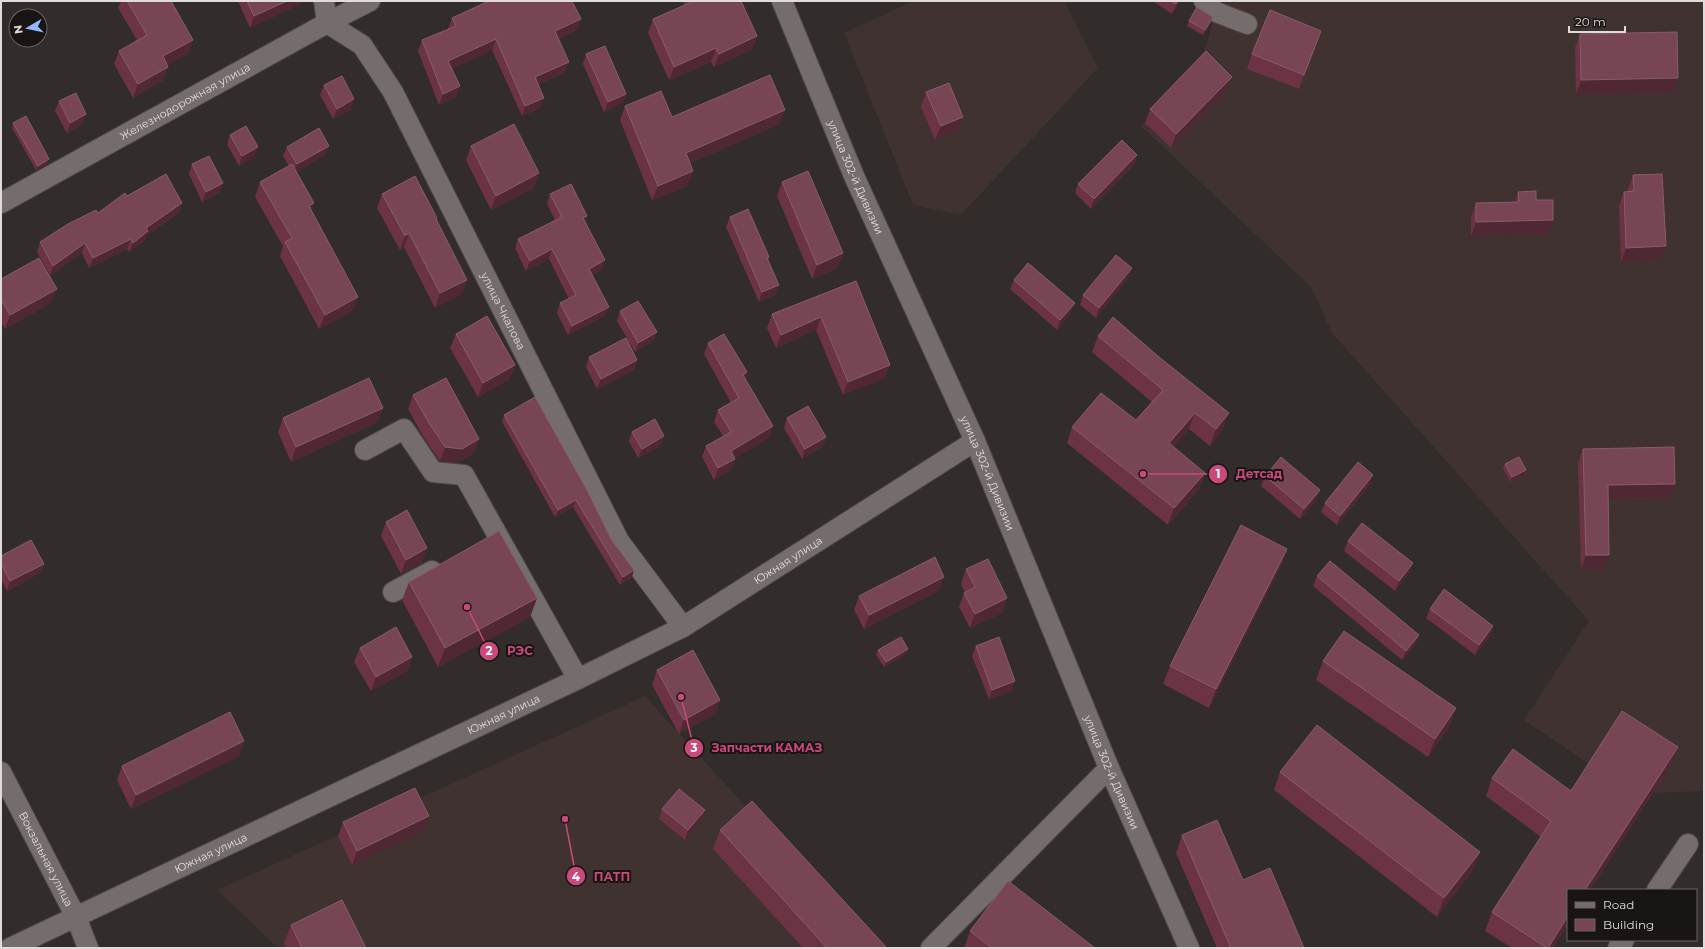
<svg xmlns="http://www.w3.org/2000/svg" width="1705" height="949" font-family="Montserrat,sans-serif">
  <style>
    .built { fill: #403230 }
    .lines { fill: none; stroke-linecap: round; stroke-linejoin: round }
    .minor-casing { stroke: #4e4847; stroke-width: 22 }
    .minor { stroke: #756d6c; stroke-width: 20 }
    .wall { fill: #6b3344 }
    .shaded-wall { fill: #4f2833 }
    .building { fill: #784555; stroke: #885d6a }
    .labels { text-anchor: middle; stroke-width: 4; stroke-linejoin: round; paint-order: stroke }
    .street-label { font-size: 11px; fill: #e1dcdc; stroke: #181514 }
    .leader { fill: none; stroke: #ca497b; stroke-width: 1.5 }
    .callout-dot { fill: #ca497b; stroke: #181514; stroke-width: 1.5 }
    .mark-label { font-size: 12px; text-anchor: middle; font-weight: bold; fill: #fff }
    .callout-label { font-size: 12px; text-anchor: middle; font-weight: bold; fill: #ca497b; stroke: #181514; stroke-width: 4; stroke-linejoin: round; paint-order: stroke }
  </style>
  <rect width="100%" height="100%" fill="#322c2b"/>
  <g class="built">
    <path d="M913,1H1064L1098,68L961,215L913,205L844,33Z"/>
    <path d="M1219,1H1704V791L1653,793L1671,765L1592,766L1524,720L1589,621L1332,333L1311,287L1141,126L1200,66Z"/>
    <path d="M645,696L875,948H278L217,890Z"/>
  </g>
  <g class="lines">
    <defs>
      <g id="minor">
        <path id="s1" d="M324,1L327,23L362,45L393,92L619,541L683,627"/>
        <path id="s2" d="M782,1L854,176L975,441L1109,768L1189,948"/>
        <path d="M1204,1L1216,12L1247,24"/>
        <path id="s3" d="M1,203L327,23L370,1"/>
        <path d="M365,450L404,429L433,472L464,475L578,679"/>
        <path d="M393,592L432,571"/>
        <path id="s4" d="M1,772L76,917L88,948"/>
        <path d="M1657,890L1688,844"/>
        <path id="s5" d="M10,948L578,679L683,627L975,441"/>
        <path d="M931,948L1109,768"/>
        <path d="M1618,948L1624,940"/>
      </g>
    </defs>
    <use href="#minor" class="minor-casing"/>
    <use href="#minor" class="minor"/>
  </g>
  <g class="wall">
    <path d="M121,1H171L189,53L167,65L168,67L163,80L133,98L114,64L119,51L137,40L118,8Z"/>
    <path d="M238,1H301L300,4L250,28Z"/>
    <path d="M683,1H741L757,36L752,50L714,67L711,62L669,80L648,33L653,19L685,5Z"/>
    <path d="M1153,1H1180L1172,14Z"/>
    <path d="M452,18L577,30L558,39L565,73L538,84L540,108L522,116L492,50L451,69L456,97L439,105L418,51L422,40L448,29Z"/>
    <path d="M1189,21L1211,22L1203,35L1187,26Z"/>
    <path d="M1321,31L1299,89L1247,69L1252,54Z"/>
    <path d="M1580,34L1673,92L1576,94L1575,48Z"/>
    <path d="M586,54L626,94L623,103L604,112L583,64Z"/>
    <path d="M324,85L351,109L333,119L320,95Z"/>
    <path d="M1226,91L1171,148L1145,123L1150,109Z"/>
    <path d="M926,92L963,117L958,131L935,140L921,107Z"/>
    <path d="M59,101L83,124L67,133L55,111Z"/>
    <path d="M625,106L672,117L780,124L690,163L688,186L652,200L620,120Z"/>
    <path d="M13,123L47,164L36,170L12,128Z"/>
    <path d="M230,135L255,156L239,166L227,144Z"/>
    <path d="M329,146L325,155L296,172L311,211L352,311L319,329L280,256L283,246L255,197L260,182L289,166L283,156L287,147Z"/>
    <path d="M471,146L534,188L491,210L466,160Z"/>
    <path d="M1137,155L1134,165L1091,209L1075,193L1078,184Z"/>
    <path d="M192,164L223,183L219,193L202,202L189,174Z"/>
    <path d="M1633,175L1660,260L1621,262L1619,206L1624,192L1628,191V189Z"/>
    <path d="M782,182L838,268L812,279L777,196Z"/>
    <path d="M1518,192L1536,200L1553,220L1548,234L1471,236V217L1476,203L1515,202Z"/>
    <path d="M382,194L437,218V220L462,294L435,308L404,247L400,250L377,208Z"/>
    <path d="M550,194L587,216L585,222L602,270L592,275L605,316L568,335L557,313L560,303L569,299L549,259L526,271L515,248L518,239L555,220L547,204Z"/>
    <path d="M127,196L182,203L179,213L147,235L144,241L129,252L127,249L89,268L82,253L50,275L37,252L40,242L98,213Z"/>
    <path d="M730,217L769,257L768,261L775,295L759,302L726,227Z"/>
    <path d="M1129,277L1096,318L1080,305L1083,295Z"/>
    <path d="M1,279L51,303L5,329L1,322Z"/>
    <path d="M1014,280L1071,313L1057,330L1010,289Z"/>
    <path d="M856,281L890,365L885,378L843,395L816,330L776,348L767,328L772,314Z"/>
    <path d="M620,311L657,332L653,341L635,352L617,321Z"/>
    <path d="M456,334L510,379L478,397L450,348Z"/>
    <path d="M1098,336L1223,429L1210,446L1189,429L1173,447L1205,473L1199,489L1168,525L1067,443L1072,427L1136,420L1152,402L1092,352Z"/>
    <path d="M708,343L747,372L745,379L769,438L735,458V459L731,470L714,480L702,457L706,446L723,436L714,422L718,410L731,403L704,354Z"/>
    <path d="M589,357L637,360L634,370L597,389L586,367Z"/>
    <path d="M413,395L474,453L457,463L440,461L424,438L408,409Z"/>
    <path d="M383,408L378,422L291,462L278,432L283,418Z"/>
    <path d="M504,415L611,539L632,577L620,585L573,507L555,517L502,422Z"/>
    <path d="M787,418L826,437L823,446L802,459L784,428Z"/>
    <path d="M632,432L664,436L660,446L638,458L629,441Z"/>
    <path d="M1583,449L1670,498L1608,499L1604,569H1581L1578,463Z"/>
    <path d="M1505,464L1526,470L1524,475L1510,482L1503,468Z"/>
    <path d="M1265,476L1317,500L1300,519L1261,486Z"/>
    <path d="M1370,484L1337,525L1321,512L1325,503Z"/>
    <path d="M386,522L422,563L401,574L381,536Z"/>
    <path d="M1348,541L1413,563L1409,572L1395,591L1344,551Z"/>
    <path d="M1287,549L1280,567L1209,708L1163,684L1170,666Z"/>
    <path d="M1,556L44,564L40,573L7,591L1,579Z"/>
    <path d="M966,569L1007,598L1002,613L970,628L959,607L964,593H965L961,584Z"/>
    <path d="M1317,576L1419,635L1415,645L1402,660L1313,586Z"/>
    <path d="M409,582L537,598L530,617L438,667L402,600Z"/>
    <path d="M939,591L864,629L854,610L859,596Z"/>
    <path d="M1430,609L1493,626L1490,636L1475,655L1426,618Z"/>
    <path d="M976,646L1012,691L989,699L972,656Z"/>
    <path d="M360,648L412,657L407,671L371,691L354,662Z"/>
    <path d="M878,650L906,654L884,667L876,655Z"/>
    <path d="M1323,661L1456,708L1449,727L1428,757L1316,680Z"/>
    <path d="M657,670L720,700L715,714L679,734L652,685Z"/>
    <path d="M244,741L239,756L131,809L117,780L122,766Z"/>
    <path d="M1671,765L1590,890H1568V924L1553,948H1512L1485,931L1492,912L1541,837L1486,796L1492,778L1571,791Z"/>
    <path d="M1280,772L1473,870L1437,917L1274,790Z"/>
    <path d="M662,809L705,810L701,820L685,840L659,819Z"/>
    <path d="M343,822L424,831L352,865L338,836Z"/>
    <path d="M720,830L887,948H803L713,849Z"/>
    <path d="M1182,835L1243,880L1304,948H1217L1176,853Z"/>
    <path d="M291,925L366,948H286L284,943Z"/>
    <path d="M970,931L1095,948H964Z"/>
  </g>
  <g class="shaded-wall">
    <path d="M287,1H301L300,4L250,28L254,16Z"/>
    <path d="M1178,1H1180L1172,14L1176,4Z"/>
    <path d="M1213,17L1211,22L1203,35L1205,30Z"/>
    <path d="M581,19L577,30L551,42L555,31Z"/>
    <path d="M1321,31L1316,45L1299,89L1304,75Z"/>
    <path d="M757,36L752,50L714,67L719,54Z"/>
    <path d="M496,39L492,50L444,72L448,61Z"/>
    <path d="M193,40L189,53L158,70L163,56Z"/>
    <path d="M716,48L711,62L669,80L674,67Z"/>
    <path d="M569,62L565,73L531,88L535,77Z"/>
    <path d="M168,67L163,80L133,98L138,84Z"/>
    <path d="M1232,77L1226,91L1171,148L1176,134Z"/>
    <path d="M1678,78L1673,92L1576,94L1581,80Z"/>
    <path d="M460,86L456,97L439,105L443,94Z"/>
    <path d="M626,94L623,103L604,112L608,102Z"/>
    <path d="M544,98L540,108L522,116L525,106Z"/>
    <path d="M354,99L351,109L333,119L337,109Z"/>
    <path d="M785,110L780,124L681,167L686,153Z"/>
    <path d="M86,114L83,124L67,133L70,123Z"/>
    <path d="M963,117L958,131L935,140L941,126Z"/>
    <path d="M329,146L325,155L293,174L297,164Z"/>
    <path d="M258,147L255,156L239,166L242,156Z"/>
    <path d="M1137,155L1134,165L1091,209L1094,199Z"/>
    <path d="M49,159L47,164L36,170L38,166Z"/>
    <path d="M693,171L688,186L652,200L658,186Z"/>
    <path d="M539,173L534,188L491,210L496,196Z"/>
    <path d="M223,183L219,193L202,202L206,192Z"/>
    <path d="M182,203L179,213L147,235L144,241L129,252L133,243L146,228Z"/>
    <path d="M314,203L309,218V206Z"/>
    <path d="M587,216L584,226L583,218Z"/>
    <path d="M1553,220L1548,234L1471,236L1476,222Z"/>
    <path d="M409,233L404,247L400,250L405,236Z"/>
    <path d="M131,239L127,249L89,268L93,258Z"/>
    <path d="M85,243L82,253L50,275L53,266Z"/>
    <path d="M1666,246L1660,260L1621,262L1626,248Z"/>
    <path d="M552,249L549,259L526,271L530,261Z"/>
    <path d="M843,253L838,268L812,279L817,265Z"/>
    <path d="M605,260L602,270L586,278L589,269Z"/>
    <path d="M1132,268L1129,277L1096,318L1099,308Z"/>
    <path d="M467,280L462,294L435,308L440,293Z"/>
    <path d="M779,285L775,295L759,302L762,292Z"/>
    <path d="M57,289L51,303L5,329L10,315Z"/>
    <path d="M358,297L352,311L319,329L325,315Z"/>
    <path d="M1075,303L1071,313L1057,330L1060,320Z"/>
    <path d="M609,307L605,316L568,335L572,326Z"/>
    <path d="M821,317L816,330L776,348L781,335Z"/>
    <path d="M657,332L653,341L635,352L638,343Z"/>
    <path d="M637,360L634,370L597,389L601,379Z"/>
    <path d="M515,365L510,379L478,397L483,383Z"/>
    <path d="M890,365L885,378L843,395L848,382Z"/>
    <path d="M747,372L743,384V375Z"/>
    <path d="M383,408L378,422L291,462L296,447Z"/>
    <path d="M1195,413L1189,429L1163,460L1169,443Z"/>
    <path d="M1229,413L1223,429L1210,446L1216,429Z"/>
    <path d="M773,426L769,438L727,463L731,451Z"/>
    <path d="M664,436L660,446L638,458L642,449Z"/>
    <path d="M826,437L823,446L802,459L805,449Z"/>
    <path d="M479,439L474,453L457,463L440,461L445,447Z"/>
    <path d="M735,459L731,470L714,480L718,468Z"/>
    <path d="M1526,470L1524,475L1510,482L1512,477Z"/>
    <path d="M1205,473L1199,489L1168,525L1174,508Z"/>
    <path d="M1373,475L1370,484L1337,525L1340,516Z"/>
    <path d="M1675,484L1670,498L1602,499L1608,485Z"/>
    <path d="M1320,490L1317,500L1300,519L1304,509Z"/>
    <path d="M576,500L573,507L555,517L558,510Z"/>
    <path d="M427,548L422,563L401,574L406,560Z"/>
    <path d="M1287,549L1280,567L1209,708L1216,689Z"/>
    <path d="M1586,555H1609L1604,569H1581Z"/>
    <path d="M1413,563L1409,572L1395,591L1399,581Z"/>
    <path d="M44,564L40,573L7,591L10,581Z"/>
    <path d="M634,570L632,577L620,585L623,577Z"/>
    <path d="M944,577L939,591L864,629L869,615Z"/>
    <path d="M537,598L530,617L438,667L445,648Z"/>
    <path d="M1007,598L1002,613L970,628L975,614Z"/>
    <path d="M1493,626L1490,636L1475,655L1479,645Z"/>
    <path d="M1419,635L1415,645L1402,660L1406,651Z"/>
    <path d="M908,649L906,654L884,667L886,662Z"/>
    <path d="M412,657L407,671L371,691L376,677Z"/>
    <path d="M1015,681L1012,691L989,699L992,690Z"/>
    <path d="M720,700L715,714L679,734L684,720Z"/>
    <path d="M1456,708L1449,727L1428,757L1435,739Z"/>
    <path d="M244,741L239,756L131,809L136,795Z"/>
    <path d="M1678,747L1671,765L1590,890H1585Z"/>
    <path d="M705,810L701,820L685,840L688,830Z"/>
    <path d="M429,816L424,831L352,865L357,851Z"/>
    <path d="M1480,852L1473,870L1437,917L1444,898Z"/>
    <path d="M1568,916V924L1553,948H1548Z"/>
  </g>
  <g class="building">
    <path d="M127,1H171L193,40L163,56L168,67L138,84L119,51L147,35Z"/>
    <path d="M247,1H287L254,16Z"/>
    <path d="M489,1H572L581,19L555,31L569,62L535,77L544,98L525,106L496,39L448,61L460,86L443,94L422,40L456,26L452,18Z"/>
    <path d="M694,1H741L757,36L719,54L716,48L674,67L653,19Z"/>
    <path d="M1171,1H1178L1176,4Z"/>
    <path d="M1197,7L1213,17L1205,30L1189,21Z"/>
    <path d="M1270,10L1321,31L1304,75L1252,54Z"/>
    <path d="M1677,32L1678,78L1581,80L1580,34Z"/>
    <path d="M605,46L626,94L608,102L586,54Z"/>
    <path d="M1206,51L1232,77L1176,134L1150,109Z"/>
    <path d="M770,75L785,110L686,153L693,171L658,186L625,106L661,91L672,117Z"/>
    <path d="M342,76L354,99L337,109L324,85Z"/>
    <path d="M949,83L963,117L941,126L926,92Z"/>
    <path d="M76,93L86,114L70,123L59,101Z"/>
    <path d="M26,116L49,159L38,166L13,123Z"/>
    <path d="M514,124L539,173L496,196L471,146Z"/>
    <path d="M246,126L258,147L242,156L230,135Z"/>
    <path d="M319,128L329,146L297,164L287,147Z"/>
    <path d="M1122,140L1137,155L1094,199L1078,184Z"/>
    <path d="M209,156L223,183L206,192L192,164Z"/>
    <path d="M292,164L314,203L309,206L358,297L325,315L285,242L292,238L260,182Z"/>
    <path d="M808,171L843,253L817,265L782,182Z"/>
    <path d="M166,174L182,203L146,228L148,231L133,243L131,239L93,258L85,243L53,266L40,242L68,224L96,210L98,213L125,193L127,196Z"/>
    <path d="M1662,174L1666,246L1626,248L1624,192L1634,191L1633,175Z"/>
    <path d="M415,176L437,218L436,219L467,280L440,293L409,233L405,236L382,194Z"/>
    <path d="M571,184L587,216L583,218L605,260L589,269L609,307L572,326L560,303L576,295L552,249L530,261L518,239L562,217L550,194Z"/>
    <path d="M1536,191V200H1553V220L1476,222V203L1519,202L1518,192Z"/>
    <path d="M748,209L769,257L767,258L779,285L762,292L730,217Z"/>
    <path d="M1116,255L1132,268L1099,308L1083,295Z"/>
    <path d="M39,258L57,289L10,315L1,299V279Z"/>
    <path d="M1028,263L1075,303L1060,320L1014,280Z"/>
    <path d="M856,281L890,365L848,382L821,317L781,335L772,314Z"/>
    <path d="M638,301L657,332L638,343L620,311Z"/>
    <path d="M487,316L515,365L483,383L456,334Z"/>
    <path d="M1113,317L1159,357L1229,413L1216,429L1195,413L1169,443L1205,473L1174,508L1072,427L1101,393L1136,420L1163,390L1098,336Z"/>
    <path d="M724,334L747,372L743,375L773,426L731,451L735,459L718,468L706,446L731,432L718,410L739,398L708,343Z"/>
    <path d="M626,338L637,360L601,379L589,357Z"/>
    <path d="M369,378L383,408L296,447L283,418Z"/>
    <path d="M446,378L479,439L462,449L445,447L429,423L413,395Z"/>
    <path d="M535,397L588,492L611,539L634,570L623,577L576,500L558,510L504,415Z"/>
    <path d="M808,406L826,437L805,449L787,418Z"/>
    <path d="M655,419L664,436L642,449L632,432Z"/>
    <path d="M1674,447L1675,484L1608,485L1609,555H1586L1583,449Z"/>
    <path d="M1281,457L1320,490L1304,509L1265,476Z"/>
    <path d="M1519,457L1526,470L1512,477L1505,464Z"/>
    <path d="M1358,462L1373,475L1340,516L1325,503Z"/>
    <path d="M407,510L427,548L406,560L386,522Z"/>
    <path d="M1362,523L1413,563L1399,581L1348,541Z"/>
    <path d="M1241,525L1287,549L1216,689L1170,666Z"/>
    <path d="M499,531L537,598L445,648L409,582Z"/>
    <path d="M31,540L44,564L10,581L1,563V556Z"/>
    <path d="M935,557L944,577L869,615L859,596Z"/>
    <path d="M988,559L1007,598L975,614L964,593L975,587L966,569Z"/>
    <path d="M1330,561L1419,635L1406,651L1317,576Z"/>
    <path d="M1444,589L1493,626L1479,645L1430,609Z"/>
    <path d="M396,627L412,657L376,677L360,648Z"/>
    <path d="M1344,631L1456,708L1435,739L1323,661Z"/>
    <path d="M901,637L908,649L886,662L878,650Z"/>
    <path d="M999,637L1015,681L992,690L976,646Z"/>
    <path d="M693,650L720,700L684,720L657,670Z"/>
    <path d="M1622,711L1678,747L1585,890H1568V916L1548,948H1547L1492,912L1551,821L1492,778L1513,749L1571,791Z"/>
    <path d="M230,712L244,741L136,795L122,766Z"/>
    <path d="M1317,725L1480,852L1444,898L1280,772Z"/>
    <path d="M415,788L429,816L357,851L343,822Z"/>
    <path d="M679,789L705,810L688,830L662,809Z"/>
    <path d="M752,801L887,948H827L720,830Z"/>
    <path d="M1217,820L1243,880L1270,868L1304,948H1231L1182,835Z"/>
    <path d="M1008,881L1095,948H992L970,931Z"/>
    <path d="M342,900L366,948H302L291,925Z"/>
  </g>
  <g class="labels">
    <g class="street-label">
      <text dy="4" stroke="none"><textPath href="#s3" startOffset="210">Железнодорожная улица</textPath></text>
      <text dy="4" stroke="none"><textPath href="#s2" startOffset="191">улица 302-й Дивизии</textPath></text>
      <text dy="4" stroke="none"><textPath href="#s1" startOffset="365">улица Чкалова</textPath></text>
      <text dy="4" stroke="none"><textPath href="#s2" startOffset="515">улица 302-й Дивизии</textPath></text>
      <text dy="4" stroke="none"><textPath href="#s5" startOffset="870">Южная улица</textPath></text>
      <text dy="4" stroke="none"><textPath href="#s5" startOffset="546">Южная улица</textPath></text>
      <text dy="4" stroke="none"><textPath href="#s2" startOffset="839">улица 302-й Дивизии</textPath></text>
      <text dy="4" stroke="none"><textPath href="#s5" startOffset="222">Южная улица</textPath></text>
      <text dy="4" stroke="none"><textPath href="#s4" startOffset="98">Вокзальная улица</textPath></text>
    </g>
  </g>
  <path class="leader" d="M1143 474L1218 474M467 607L489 651M681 697L694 748M565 819L576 876"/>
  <g class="callout-dot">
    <circle cx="1143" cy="474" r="4"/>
    <circle cx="467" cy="607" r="4"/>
    <circle cx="681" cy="697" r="4"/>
    <circle cx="565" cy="819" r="4"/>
    <circle cx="1218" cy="474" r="10"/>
    <circle cx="489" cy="651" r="10"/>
    <circle cx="694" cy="748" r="10"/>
    <circle cx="576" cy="876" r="10"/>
  </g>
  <g class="mark-label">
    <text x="1218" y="478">1</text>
    <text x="489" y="655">2</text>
    <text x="694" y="752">3</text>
    <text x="576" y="881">4</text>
  </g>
  <g class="callout-label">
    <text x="1259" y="478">Детсад</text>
    <text x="520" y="655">РЭС</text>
    <text x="767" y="752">Запчасти КАМАЗ</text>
    <text x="612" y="881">ПАТП</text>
  </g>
  <rect width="1705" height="949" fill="none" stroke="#e1dcdc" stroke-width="4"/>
  <rect x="1567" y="889" width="130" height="52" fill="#181514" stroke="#686564"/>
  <rect x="1575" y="902" width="20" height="6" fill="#756d6c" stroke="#686564"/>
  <text x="1603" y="909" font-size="12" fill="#e1dcdc">Road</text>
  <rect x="1575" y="919" width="20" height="12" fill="#784555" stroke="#686564"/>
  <text x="1603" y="929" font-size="12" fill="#e1dcdc">Building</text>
  <g transform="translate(28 28) rotate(261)"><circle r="19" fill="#181514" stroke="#686564"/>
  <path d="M0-3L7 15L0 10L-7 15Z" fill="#94b7fd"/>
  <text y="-6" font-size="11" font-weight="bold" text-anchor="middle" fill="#e1dcdc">N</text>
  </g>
  <path d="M1569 26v6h56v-6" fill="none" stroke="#e1dcdc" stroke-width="2"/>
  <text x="1575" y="26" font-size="12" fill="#e1dcdc" stroke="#181514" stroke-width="3" paint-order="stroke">20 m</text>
</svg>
